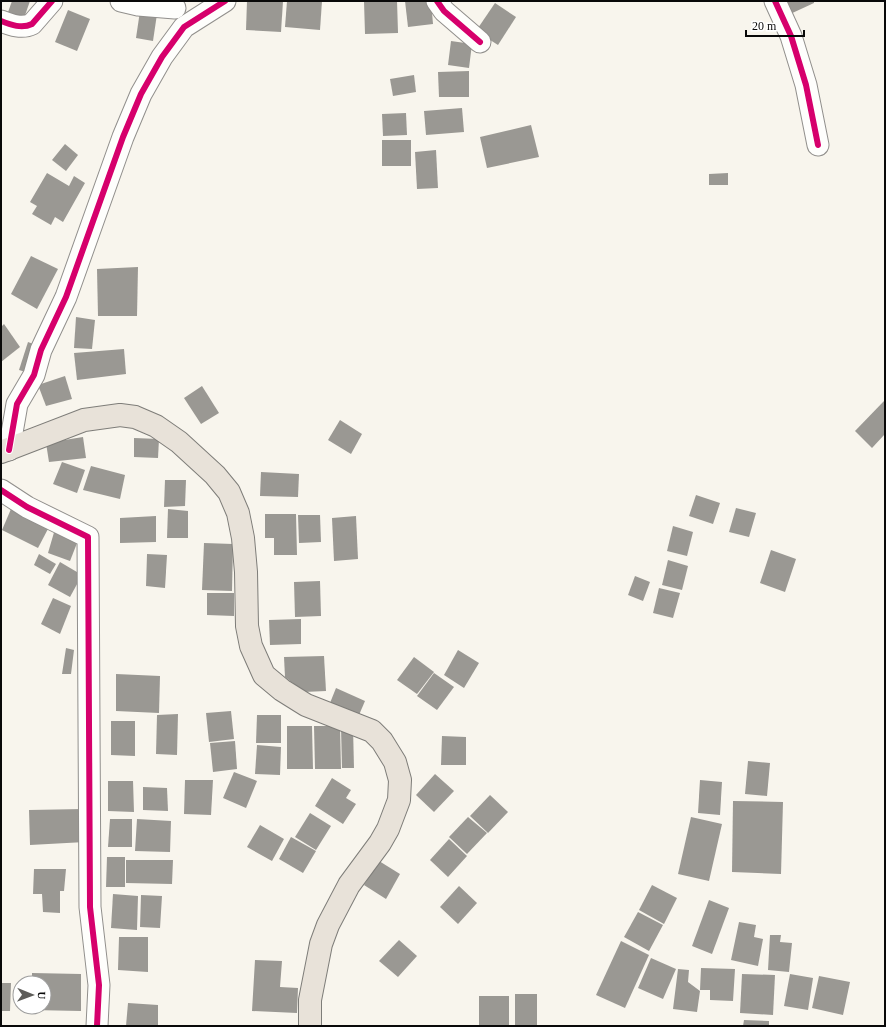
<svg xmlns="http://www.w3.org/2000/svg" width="886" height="1027" font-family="'Times New Roman',serif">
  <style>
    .building { fill: #9a9893 }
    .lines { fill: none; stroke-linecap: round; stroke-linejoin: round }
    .minor-casing { stroke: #918f8c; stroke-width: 23 }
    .major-casing { stroke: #7e7d79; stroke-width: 24 }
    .minor { stroke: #fefefc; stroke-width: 21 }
    .major { stroke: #e8e2d9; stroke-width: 22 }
    .cycleway-casing { stroke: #fff; stroke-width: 8 }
    .cycleway { stroke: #d6006c; stroke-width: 6 }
  </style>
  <rect width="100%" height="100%" fill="#f8f5ed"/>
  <g class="building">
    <path d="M12,1H30L23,21L7,15Z"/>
    <path d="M247,1H283L281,32L246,30Z"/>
    <path d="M287,1H322L320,30L285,27Z"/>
    <path d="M364,1H397L398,33L365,34Z"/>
    <path d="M405,1H431L433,24L408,27Z"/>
    <path d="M782,1H814V3L788,15Z"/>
    <path d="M495,3L516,17L498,45L476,31Z"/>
    <path d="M68,10L90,19L77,51L55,42Z"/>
    <path d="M140,11L157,14L153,41L136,38Z"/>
    <path d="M451,41L472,44L469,68L448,65Z"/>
    <path d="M469,71V97H439L438,72Z"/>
    <path d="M414,75L416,92L393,96L390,79Z"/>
    <path d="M462,108L464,132L426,135L424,111Z"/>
    <path d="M406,113L407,135L383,136L382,114Z"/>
    <path d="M531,125L539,157L487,168L480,137Z"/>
    <rect x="382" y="140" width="29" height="26"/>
    <path d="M65,144L78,155L66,171L52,160Z"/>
    <path d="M436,150L438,188L417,189L415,152Z"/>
    <path d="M47,173L69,186L74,176L85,183L63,222L55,217L51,225L32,214L37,206L30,202Z"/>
    <path d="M728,173V185H709V174Z"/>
    <path d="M31,256L58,269L37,309L11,294Z"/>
    <path d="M138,267L137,316H98L97,269Z"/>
    <path d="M76,317L95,320L92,349L74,348Z"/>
    <path d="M4,324L20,347L1,362V327Z"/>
    <path d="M28,342L41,347L32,374L19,370Z"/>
    <path d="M124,349L126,374L77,380L74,353Z"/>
    <path d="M65,376L72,399L46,406L38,385Z"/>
    <path d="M202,386L219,413L201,424L184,398Z"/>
    <path d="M884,401L885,434L872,448L855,431Z"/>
    <path d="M340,420L362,434L351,454L328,440Z"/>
    <path d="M83,437L86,458L49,462L46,443Z"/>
    <path d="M134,438L159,439L158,458L134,457Z"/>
    <path d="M62,462L85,470L77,493L53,484Z"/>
    <path d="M91,466L125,475L120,499L83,490Z"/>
    <path d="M261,472L299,474L298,497L260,496Z"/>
    <path d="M165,480H186L185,506L164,507Z"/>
    <path d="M696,495L720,503L713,524L689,516Z"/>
    <path d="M736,508L756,513L749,537L729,532Z"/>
    <path d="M11,509L49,527L38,548L2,530Z"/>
    <path d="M168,509L188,511V538H167Z"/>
    <path d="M265,514H296L297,555H274V538H265Z"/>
    <path d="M298,515H320L321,542L299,543Z"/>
    <path d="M156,516V542L120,543V518Z"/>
    <path d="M356,516L358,559L334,561L332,518Z"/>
    <path d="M673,526L693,532L687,556L667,551Z"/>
    <path d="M55,529L79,538L70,561L48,553Z"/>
    <path d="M204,543L233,544L232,591L202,590Z"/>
    <path d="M771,550L796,559L785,592L760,583Z"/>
    <path d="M39,554L56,564L50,574L34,565Z"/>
    <path d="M147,554L167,555L165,588L146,586Z"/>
    <path d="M668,560L688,566L682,590L662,585Z"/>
    <path d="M60,562L82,575L70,597L48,585Z"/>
    <path d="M635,576L650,582L643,601L628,595Z"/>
    <path d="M320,581L321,616L295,617L294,582Z"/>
    <path d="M659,588L680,593L673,618L653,613Z"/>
    <path d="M207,593H234V616L207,615Z"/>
    <path d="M53,598L71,606L60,634L41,624Z"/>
    <path d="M301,619V644L270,645L269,620Z"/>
    <path d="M66,648L74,650L71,674H62Z"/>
    <path d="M458,650L479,663L464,688L444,675Z"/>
    <path d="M324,656L326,691L304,692L285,677L284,657Z"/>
    <path d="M414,657L434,672L417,694L397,680Z"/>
    <path d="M434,673L454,687L437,710L417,696Z"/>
    <path d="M116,674L160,676L159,713L116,711Z"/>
    <path d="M336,688L365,701L359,715L330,703Z"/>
    <path d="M231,711L234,739L209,742L206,713Z"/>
    <path d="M178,714L177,755L156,754L157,715Z"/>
    <path d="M257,715H281V743H256Z"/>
    <path d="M111,721H135V756L111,755Z"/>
    <path d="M287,726H312L313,769H287Z"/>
    <path d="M314,726H340L341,769H315Z"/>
    <path d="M341,727H353L354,768H342Z"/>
    <path d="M442,736L466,737V765H441Z"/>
    <path d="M235,741L237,769L213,772L210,743Z"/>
    <path d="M257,745L281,747L280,775L255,774Z"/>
    <path d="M748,761L770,763L767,796L745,794Z"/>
    <path d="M234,772L257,781L246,808L223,798Z"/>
    <path d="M435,774L454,791L434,812L416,795Z"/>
    <path d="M332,778L351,790L346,798L356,804L343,824L315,806Z"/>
    <path d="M185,780H213L211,815L184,814Z"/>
    <path d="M700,780L722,782L720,815L698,813Z"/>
    <path d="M108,781H133L134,812L108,811Z"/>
    <path d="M143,787L167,788L168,811L143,810Z"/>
    <path d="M490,795L508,812L488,833L470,816Z"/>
    <path d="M733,801L783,802L781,874L732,872Z"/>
    <path d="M83,809L85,842L30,845L29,810Z"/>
    <path d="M310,813L331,826L316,850L295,837Z"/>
    <path d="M468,817L487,833L467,854L449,837Z"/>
    <path d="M691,817L722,824L709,881L678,874Z"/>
    <path d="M110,819H132V847H108Z"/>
    <path d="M137,819L171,821L170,852L135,851Z"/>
    <path d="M260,825L284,839L272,861L247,847Z"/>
    <path d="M291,837L316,851L303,873L279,859Z"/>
    <path d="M449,839L467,856L448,877L430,860Z"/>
    <path d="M107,857H125V887H106Z"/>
    <path d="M126,860H173L172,884L126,883Z"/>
    <path d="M379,861L400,874L386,899L364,885Z"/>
    <path d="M34,869H66L64,891H60V913L43,912L42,894H33Z"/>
    <path d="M652,885L677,898L664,924L639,910Z"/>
    <path d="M459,886L477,903L458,924L440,907Z"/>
    <path d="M113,894L138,896L137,930L111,928Z"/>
    <path d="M141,895L162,896L160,928L140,927Z"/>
    <path d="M709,900L729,908L712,954L692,946Z"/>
    <path d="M638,912L663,925L649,951L624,937Z"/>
    <path d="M739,922L756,925L754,937L763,939L758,966L731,960Z"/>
    <path d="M770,935H781L780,942L792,943L789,972L768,970Z"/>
    <path d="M119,937H148V972L118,970Z"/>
    <path d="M399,940L417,956L398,977L379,961Z"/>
    <path d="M621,941L649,955L625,1008L596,995Z"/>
    <path d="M651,958L676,969L663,999L638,988Z"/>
    <path d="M255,960L282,961L280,987L298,988L297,1013L252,1011Z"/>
    <path d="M701,968L735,969L733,1001L710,1000V990H700Z"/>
    <path d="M678,969L689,970L688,982L700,991L697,1012L673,1009Z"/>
    <path d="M32,973L81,974V1011L32,1010V1007H44V983H32Z"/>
    <path d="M742,974L775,975L773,1015L740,1013Z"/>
    <path d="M790,974L813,978L808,1010L784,1006Z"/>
    <path d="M819,976L850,982L843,1015L812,1008Z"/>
    <path d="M1,983H11L10,1011H1Z"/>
    <rect x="515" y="994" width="22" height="32"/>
    <rect x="479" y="996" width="30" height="30"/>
    <path d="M128,1003L158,1005V1026H126Z"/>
    <path d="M744,1020L769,1021V1026H743Z"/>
  </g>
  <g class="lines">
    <defs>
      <g id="minor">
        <path d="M121,1L138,5L175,8"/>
        <path d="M437,1L444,11L480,42"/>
        <path d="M775,1L791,36L806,85L818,145"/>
        <path d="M1,21C11,25 22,29 32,24L52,1"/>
        <path d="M9,450L17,404L34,375L41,350L66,297L123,137L141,94L162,57L184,27L225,1"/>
        <path d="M1,490L27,507L88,537L90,907L99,985L97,1026"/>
      </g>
      <path id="major" d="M1,452L84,420L120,415L135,417L156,426L179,442L215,475L229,492L238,513L243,538L246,572L247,626L251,646L264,675L282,690L306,705L372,731L382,741L395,762L400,780L399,800L388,829L380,843L349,885L328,925L321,944L310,1000V1026"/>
    </defs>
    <use href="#minor" class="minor-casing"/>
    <use href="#major" class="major-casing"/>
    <use href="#minor" class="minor"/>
    <use href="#major" class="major"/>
    <defs>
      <g id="cycleway">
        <path d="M437,1L444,11L480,42"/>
        <path d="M775,1L791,36L806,85L818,145"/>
        <path d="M1,21C11,25 22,29 32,24L52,1"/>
        <path d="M9,450L17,404L34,375L41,350L66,297L123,137L141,94L162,57L184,27L225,1"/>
        <path d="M1,490L27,507L88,537L90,907L99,985L97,1026"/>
      </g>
    </defs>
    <use href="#cycleway" class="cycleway-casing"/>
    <use href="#cycleway" class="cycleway"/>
  </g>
  <rect width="886" height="1027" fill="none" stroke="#090909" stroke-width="4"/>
  <g transform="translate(32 995) rotate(91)"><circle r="19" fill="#ffffff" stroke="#9d9d9d"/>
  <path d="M0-3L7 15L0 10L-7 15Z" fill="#5d5c59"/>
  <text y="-6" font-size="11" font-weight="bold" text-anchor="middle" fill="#090909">U</text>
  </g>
  <path d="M746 30v6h58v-6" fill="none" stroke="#090909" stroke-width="2"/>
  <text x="752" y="30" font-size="12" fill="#090909" stroke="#ffffff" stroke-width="3" paint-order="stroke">20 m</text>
</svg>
